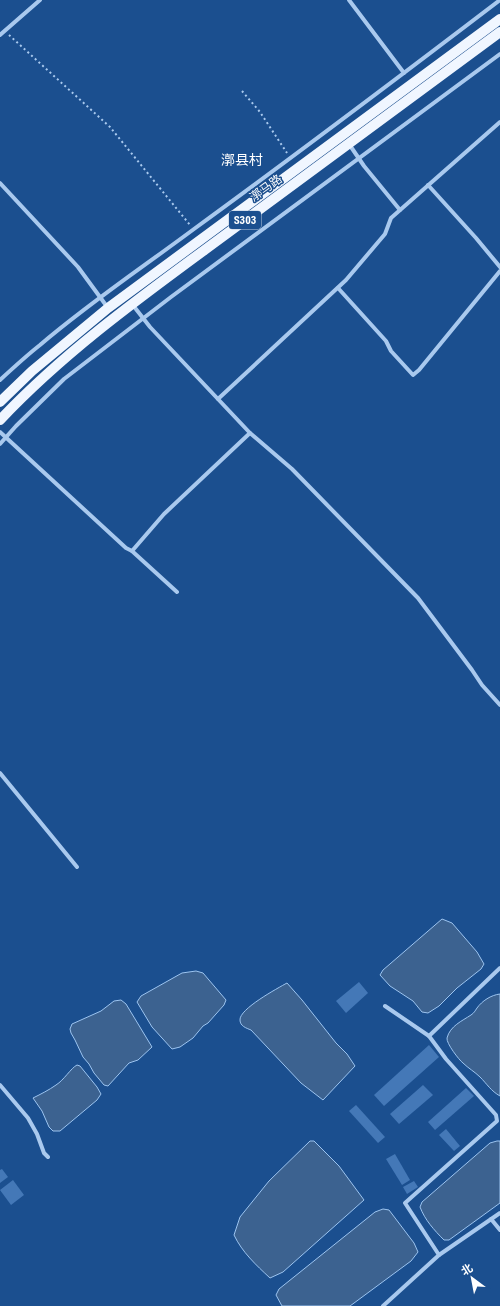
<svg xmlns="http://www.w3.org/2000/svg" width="500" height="1306" font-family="'Roboto Condensed','Noto Sans SC',sans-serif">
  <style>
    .water { fill: #3c6290; stroke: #9cc4f0 }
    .building { fill: #4478b7 }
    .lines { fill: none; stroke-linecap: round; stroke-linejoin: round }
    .path { stroke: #a9c9ee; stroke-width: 2; stroke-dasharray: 2 3; stroke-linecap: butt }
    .street { stroke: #a9c9ee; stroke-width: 4 }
    .primary { stroke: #f0f6ff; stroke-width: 10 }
    .labels { text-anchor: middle; stroke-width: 3; stroke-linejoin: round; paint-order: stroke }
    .shield { fill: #1b4f8f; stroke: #bbcadd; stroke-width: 1 }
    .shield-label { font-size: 11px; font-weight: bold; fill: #fff }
    .street-label { font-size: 12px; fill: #fff; stroke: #1b4f8f }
    .quarter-label { font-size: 14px; fill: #fff; stroke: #1b4f8f }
  </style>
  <rect width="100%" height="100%" fill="#1b4f8f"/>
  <g class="water">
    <path d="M442,919L452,923L477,952L484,964L481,969L457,988L439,1006L428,1013L422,1012L413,1001L390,986L380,975L383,970Z"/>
    <path d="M196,971L203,973L226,1000L224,1005L208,1023L203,1026L193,1038L180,1047L172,1049L152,1027L137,1002L141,996L182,973Z"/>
    <path d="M287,983L302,1000L336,1043L347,1054L355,1066L323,1100L301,1083L251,1030C246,1028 240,1026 240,1020C239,1009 278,988 287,983Z"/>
    <path d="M500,994V1096C491,1091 487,1084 480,1077C475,1072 468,1068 463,1063C459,1060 446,1043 447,1038C450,1026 462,1021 471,1015C474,1013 475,1011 477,1008C482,1001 491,995 500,994Z"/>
    <path d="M121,1000L126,1004L152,1047L138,1060L129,1063L108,1086L104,1085L94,1073L89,1064L83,1057L75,1040L71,1033L70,1029L72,1024L101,1011L114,1001Z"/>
    <path d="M77,1065L80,1066L97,1087L101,1094L97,1100L60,1131H53L49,1127L42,1111L33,1098C41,1094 49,1090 56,1085C64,1080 71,1068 77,1065Z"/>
    <path d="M310,1141H314L339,1166L364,1200L283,1272L270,1278C256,1265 242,1252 234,1235L240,1217L269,1181Z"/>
    <path d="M497,1141H500V1203L449,1240H444C434,1230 425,1220 420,1207L422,1202L490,1143Z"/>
    <path d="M383,1209L389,1210L414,1243L418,1252L411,1261L350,1306H282L276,1295L279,1289L375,1212Z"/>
  </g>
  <g class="building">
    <path d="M359,982L368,993L346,1013L336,1001Z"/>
    <path d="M429,1045L439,1057L384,1106L374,1095Z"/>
    <path d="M423,1085L433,1095L399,1124L390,1114Z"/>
    <path d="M466,1088L474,1096L435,1130L428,1122Z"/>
    <path d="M356,1105L385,1137L378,1143L349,1111Z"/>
    <path d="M446,1129L460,1146L454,1151L439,1135Z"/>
    <path d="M395,1154L410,1180L402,1185L386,1159Z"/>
    <path d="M2,1169L8,1177L0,1183V1170Z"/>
    <path d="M13,1180L24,1195L11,1205L0,1190Z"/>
    <path d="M414,1181L418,1187L407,1194L403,1187Z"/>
  </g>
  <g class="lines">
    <g class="path">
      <path d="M9,35L110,127L190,225"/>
      <path d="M242,91L260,112L287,153"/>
    </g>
    <g class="street">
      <path d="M349,0L404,73"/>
      <path d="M0,35L40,0"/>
      <path d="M349,144L364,166L400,210"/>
      <path d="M0,183L78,267L108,308"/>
      <path d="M428,185L476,238L500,267"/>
      <path d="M338,288L386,341L391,351L413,375L419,370L500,271"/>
      <path d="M132,304L150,327L250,433L292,469L418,598L472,670L482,685L500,705"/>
      <path d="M0,380C13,368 26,356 40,345C89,303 143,267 194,229C297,154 399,77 500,0"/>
      <path d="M218,399L346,280L385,234L391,218L500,122"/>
      <path d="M0,432L126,548L132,551L177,592"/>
      <path d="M0,444L16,426L64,379L171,297L500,54"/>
      <path d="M132,551L164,514L250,433"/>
      <path d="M0,773L77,867"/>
      <path d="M385,1006L429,1036L446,1059L496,1115L497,1121L405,1203L439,1255"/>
      <path d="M429,1036L500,968"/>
      <path d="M0,1085L28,1118L37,1134L44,1153L48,1157"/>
      <path d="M491,1219L500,1230"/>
      <path d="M383,1306L439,1255L500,1213"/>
    </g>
    <g class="primary">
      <path d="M0,402L32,371L108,308L500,19"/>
      <path d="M0,420C68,348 149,291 229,232C319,166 409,99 500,32"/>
    </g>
  </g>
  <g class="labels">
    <rect class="shield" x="229" y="211" width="32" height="18" rx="3"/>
    <g class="shield-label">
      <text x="245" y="224">S303</text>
    </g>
    <g class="street-label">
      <text transform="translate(266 188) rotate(-36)" y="4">漷马路</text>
    </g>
    <g class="quarter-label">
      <text x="242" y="165">漷县村</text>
    </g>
  </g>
  <g transform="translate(472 1278) rotate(328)" stroke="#1b4f8f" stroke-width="3" paint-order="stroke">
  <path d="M0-3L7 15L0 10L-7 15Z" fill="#ffffff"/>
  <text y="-6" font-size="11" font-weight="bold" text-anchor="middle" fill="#ffffff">北</text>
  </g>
</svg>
